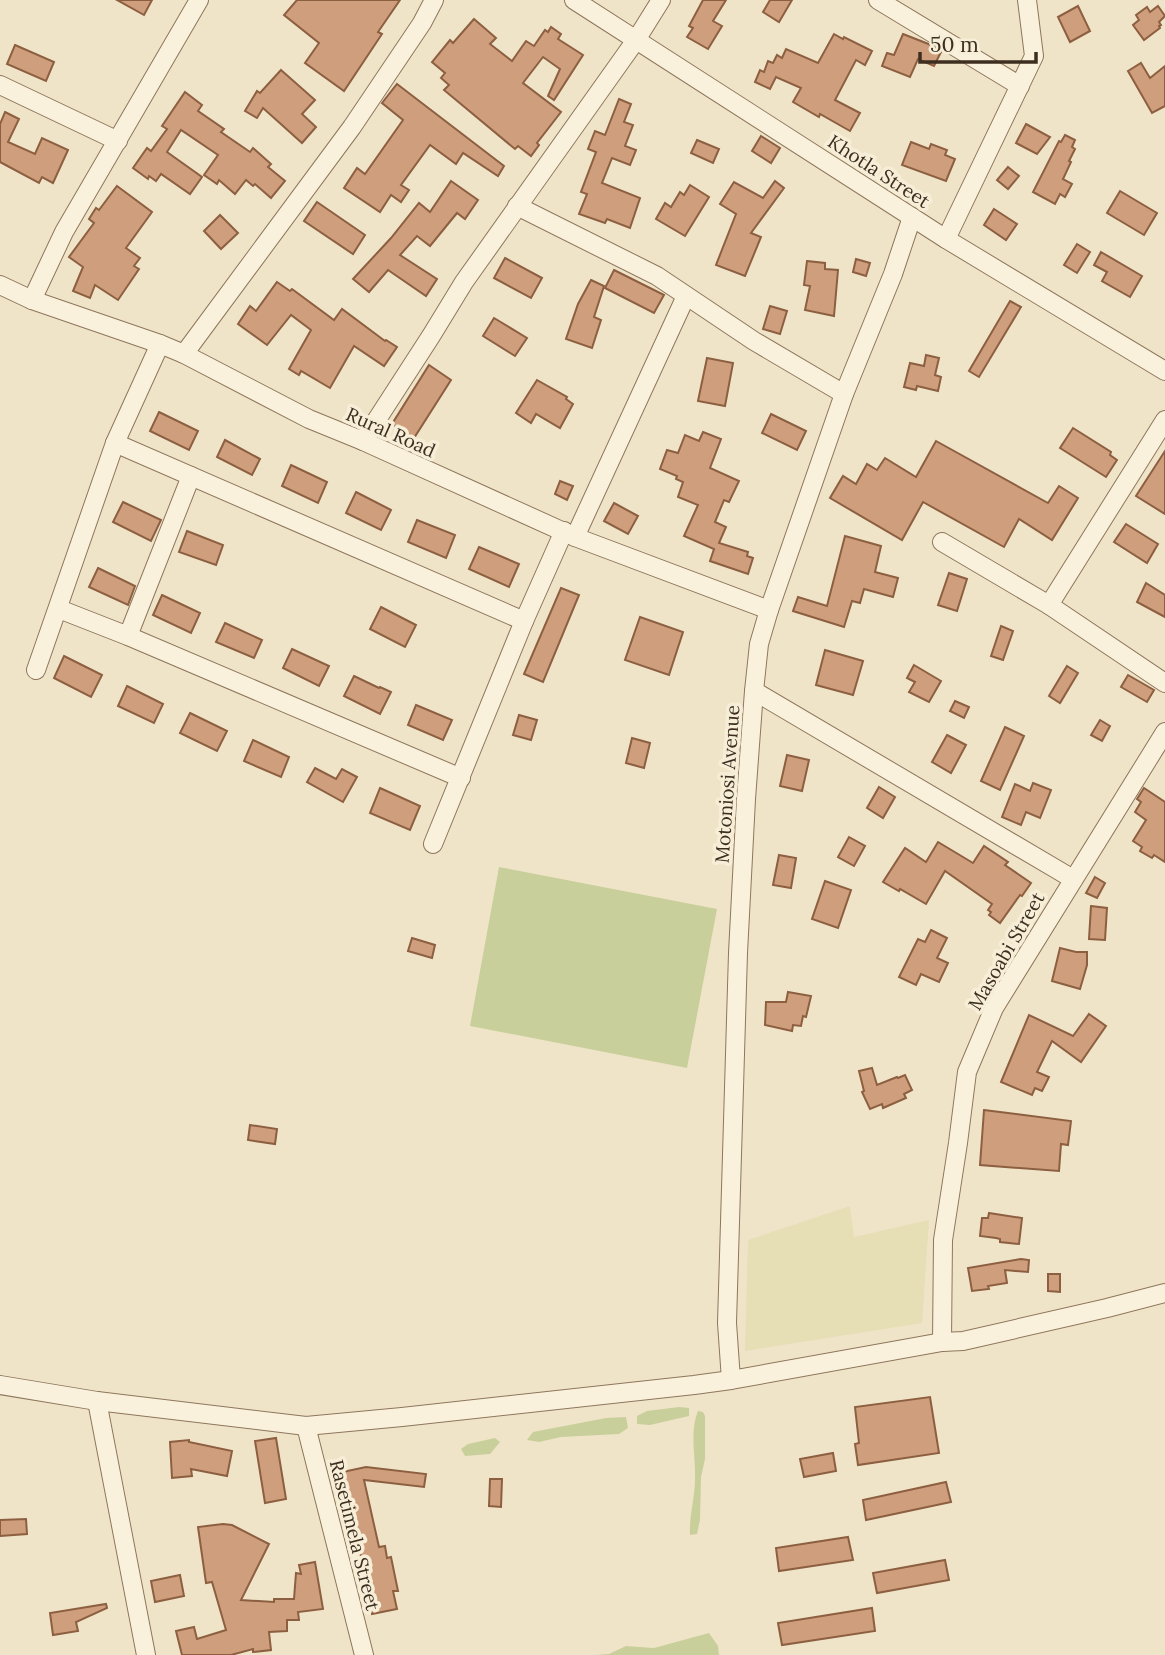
<svg xmlns="http://www.w3.org/2000/svg" width="1165" height="1655" font-family="Lora,serif">
  <style>
    .farmland { fill: #e6deb5 }
    .green { fill: #c9cf9b }
    .building { fill: #cf9f7d; stroke: #8d5f41; stroke-width: 2 }
    .lines { fill: none; stroke-linecap: round; stroke-linejoin: round }
    .minor-casing { stroke: #8d765c; stroke-width: 20 }
    .minor { stroke: #faf1dc; stroke-width: 18 }
    .labels { text-anchor: middle; stroke-width: 7; stroke-linejoin: round; paint-order: stroke }
    .street-label { font-size: 19px; fill: #3d2e20; stroke: #f7eed8 }
  </style>
  <rect width="100%" height="100%" fill="#f0e4c8"/>
  <path class="farmland" d="M850,1206L854,1237L929,1220L922,1323L745,1351L748,1240Z"/>
  <g class="green">
    <path d="M499,867L717,909L687,1068L470,1026Z"/>
    <path d="M679,1407L689,1408V1416L650,1425L637,1424V1416L647,1411Z"/>
    <path d="M698,1411L703,1412L705,1416V1459L701,1477L700,1520L697,1534L690,1535C689,1516 695,1498 695,1479C696,1457 689,1432 698,1411Z"/>
    <path d="M626,1417L628,1428L619,1434L561,1437L539,1442L527,1440L533,1432L606,1418Z"/>
    <path d="M495,1438L500,1442L490,1454L465,1456L461,1449L468,1444Z"/>
    <path d="M709,1633L718,1646L719,1655H595L609,1654L626,1646L654,1648Z"/>
  </g>
  <g class="building">
    <path d="M117,0H152L144,15Z"/>
    <path d="M297,0H400L378,32L382,34L344,91L305,63L319,43L284,15Z"/>
    <path d="M703,0H726L713,21L722,26L708,49L687,37L693,28L689,26Z"/>
    <path d="M770,0H792L779,22L763,12Z"/>
    <path d="M1078,6L1090,31L1070,42L1058,17Z"/>
    <path d="M1158,6L1165,16L1159,22L1161,25L1159,26L1160,28L1144,40L1133,25L1139,20L1136,15L1147,7L1150,12Z"/>
    <path d="M474,19L496,38L490,44L512,61L526,41L534,46L545,30L548,32L551,27L561,34L558,39L583,55L554,100L548,96L560,69L543,57L523,83L561,112L537,143L539,145L531,156L518,146L515,149L444,90L449,85L441,78L445,73L432,62L450,40L453,43Z"/>
    <path d="M834,34L843,39L844,37L872,51L865,65L856,60L835,100L860,113L850,131L820,114L819,117L793,102L801,88L776,77L770,89L755,82L760,70L764,72L768,61L773,63L777,55L782,58L786,49L818,63Z"/>
    <path d="M903,34L931,45L941,52L934,66L918,59L910,77L882,66L887,53L894,55Z"/>
    <path d="M15,45L54,62L46,81L7,64Z"/>
    <path d="M1141,63L1150,78L1165,66V106L1152,113L1128,71Z"/>
    <path d="M281,70L315,100L302,114L316,127L302,143L263,108L257,118L245,111L257,91L260,93Z"/>
    <path d="M397,84L504,166L498,176L463,153L456,164L430,145L401,185L409,190L401,202L391,195L380,212L344,188L357,168L365,174L403,120L382,103Z"/>
    <path d="M185,92L202,105L198,111L224,129L221,132L250,152L253,148L271,164L268,167L285,181L271,198L255,184L253,186L246,180L235,194L219,180L217,184L204,175L218,155L181,130L167,152L202,177L190,194L161,174L156,181L149,176L148,179L133,168L147,148L151,151L167,129L162,126Z"/>
    <path d="M619,99L631,104L624,122L633,125L625,146L636,150L630,165L612,158L602,183L640,198L630,228L607,219L605,223L579,214L587,194L581,192L596,152L588,149L595,131L605,135Z"/>
    <path d="M5,112L19,119L8,142L35,154L42,138L68,150L53,183L42,177L39,183L0,162V124Z"/>
    <path d="M1026,124L1050,137L1037,154L1016,143Z"/>
    <path d="M1065,135L1075,140L1072,147L1075,149L1069,161L1071,162L1063,179L1072,184L1065,197L1060,194L1055,204L1033,192L1059,141L1061,142Z"/>
    <path d="M761,136L780,148L771,163L752,151Z"/>
    <path d="M697,140L719,149L713,163L691,153Z"/>
    <path d="M911,142L929,149L931,144L947,150L945,155L955,159L946,181L902,165Z"/>
    <path d="M1008,167L1019,176L1008,189L997,180Z"/>
    <path d="M451,181L478,200L465,219L457,213L430,246L417,236L400,255L437,279L426,296L388,270L369,292L353,279L391,238L419,203L430,212Z"/>
    <path d="M775,181L784,188L751,233L761,237L745,276L716,265L736,214L720,204L734,182L763,198Z"/>
    <path d="M690,185L709,197L685,236L656,219L665,203L671,207L680,192L684,195Z"/>
    <path d="M117,186L152,212L126,248L140,258L134,266L139,269L118,300L95,285L90,298L73,291L83,267L69,257L94,223L89,219L96,208L99,210Z"/>
    <path d="M1120,191L1157,213L1144,235L1107,213Z"/>
    <path d="M317,202L365,235L353,254L304,221Z"/>
    <path d="M994,209L1017,224L1006,240L984,225Z"/>
    <path d="M220,215L238,233L221,249L204,231Z"/>
    <path d="M1077,244L1090,252L1077,273L1064,265Z"/>
    <path d="M1101,252L1142,276L1130,297L1102,281L1107,272L1094,265Z"/>
    <path d="M505,258L542,278L531,298L494,278Z"/>
    <path d="M856,259L870,263L866,276L853,272Z"/>
    <path d="M807,261L825,263V269L838,270L834,316L805,310L810,286L804,285Z"/>
    <path d="M614,270L664,295L654,313L605,288Z"/>
    <path d="M591,280L604,286L594,317L601,320L592,348L566,339L578,304Z"/>
    <path d="M277,282L290,291L292,289L334,320L342,309L385,341L386,340L397,347L384,366L354,346L330,388L301,371L299,375L289,369L311,330L291,315L267,345L238,324L250,306L256,311Z"/>
    <path d="M1010,301L1021,307L979,377L969,371Z"/>
    <path d="M770,306L787,311L780,334L763,329Z"/>
    <path d="M494,318L527,338L515,356L483,336Z"/>
    <path d="M926,355L939,358L935,375L941,377L938,391L917,386L916,390L904,387L910,363L924,366Z"/>
    <path d="M707,358L733,363L725,406L698,401Z"/>
    <path d="M429,365L451,380L414,438L392,424Z"/>
    <path d="M537,380L567,397L566,399L573,404L560,428L536,414L531,423L516,413Z"/>
    <path d="M159,412L198,431L189,450L150,431Z"/>
    <path d="M771,414L806,431L797,450L762,433Z"/>
    <path d="M1073,428L1111,452L1110,455L1117,460L1106,477L1060,448Z"/>
    <path d="M703,432L721,439L710,468L739,481L729,502L724,500L715,522L726,527L719,543L748,552L747,556L753,558L748,574L710,561L714,549L684,536L698,505L678,497L683,482L676,479L677,476L660,469L667,450L678,453L685,435L699,441Z"/>
    <path d="M225,440L260,459L252,475L217,457Z"/>
    <path d="M936,441L1048,503L1059,486L1078,498L1052,540L1019,519L1004,547L923,502L902,540L830,498L843,476L856,484L867,464L877,470L885,458L916,477Z"/>
    <path d="M1165,451V514L1136,496Z"/>
    <path d="M291,465L327,482L318,503L282,486Z"/>
    <path d="M560,481L573,486L567,500L555,494Z"/>
    <path d="M356,492L391,510L381,530L346,513Z"/>
    <path d="M123,502L161,520L151,541L113,522Z"/>
    <path d="M614,503L638,516L628,534L604,521Z"/>
    <path d="M417,520L455,535L446,558L408,542Z"/>
    <path d="M1126,524L1158,544L1147,563L1114,542Z"/>
    <path d="M187,531L223,545L216,565L179,552Z"/>
    <path d="M845,536L881,546L875,572L898,578L893,597L864,589L860,603L852,601L844,627L793,611L798,597L827,606Z"/>
    <path d="M479,547L519,564L509,587L469,569Z"/>
    <path d="M98,568L135,586L128,605L89,587Z"/>
    <path d="M949,573L967,579L957,611L938,605Z"/>
    <path d="M1146,583L1165,595V617L1137,602Z"/>
    <path d="M561,588L579,595L543,682L524,674Z"/>
    <path d="M162,595L200,613L191,633L153,615Z"/>
    <path d="M381,607L416,625L405,647L370,629Z"/>
    <path d="M640,617L683,632L669,675L625,660Z"/>
    <path d="M225,623L262,640L254,658L216,642Z"/>
    <path d="M1001,626L1013,631L1003,660L991,656Z"/>
    <path d="M292,649L329,666L319,686L283,668Z"/>
    <path d="M825,650L863,661L853,695L816,685Z"/>
    <path d="M64,656L102,675L91,697L54,678Z"/>
    <path d="M914,665L941,681L929,702L909,692L915,682L907,678Z"/>
    <path d="M1067,666L1078,673L1060,703L1049,696Z"/>
    <path d="M1128,675L1154,690L1147,702L1121,687Z"/>
    <path d="M354,676L379,688L380,687L391,692L380,714L344,696Z"/>
    <path d="M127,686L163,704L154,723L118,706Z"/>
    <path d="M955,701L969,707L964,718L950,711Z"/>
    <path d="M416,705L452,720L443,740L408,725Z"/>
    <path d="M190,713L227,731L217,751L180,733Z"/>
    <path d="M519,715L537,720L531,740L513,735Z"/>
    <path d="M1100,720L1110,726L1102,741L1091,735Z"/>
    <path d="M1005,727L1024,736L1000,790L981,781Z"/>
    <path d="M947,735L966,745L951,773L932,762Z"/>
    <path d="M632,738L650,743L644,768L626,763Z"/>
    <path d="M253,740L289,757L281,777L244,761Z"/>
    <path d="M787,755L809,760L802,791L780,786Z"/>
    <path d="M315,768L336,779L342,769L357,777L343,802L307,782Z"/>
    <path d="M1033,783L1051,790L1040,818L1026,812L1021,825L1002,817L1015,784L1030,791Z"/>
    <path d="M879,787L895,797L883,818L867,808Z"/>
    <path d="M380,788L420,806L410,830L370,813Z"/>
    <path d="M1144,788L1165,802V862L1154,855L1152,858L1140,851L1142,847L1133,841L1146,820L1135,812L1141,802L1137,799Z"/>
    <path d="M849,837L865,846L854,866L838,857Z"/>
    <path d="M938,842L973,863L984,846L1008,862L1005,865L1031,883L1022,896L1020,895L1000,923L989,915L991,912L988,910L992,904L945,871L926,904L900,889L899,891L883,882L905,848L926,862Z"/>
    <path d="M779,855L796,858L791,888L773,885Z"/>
    <path d="M1095,877L1105,883L1097,898L1086,893Z"/>
    <path d="M825,881L851,890L838,928L812,919Z"/>
    <path d="M1091,906L1107,908L1105,940L1089,939Z"/>
    <path d="M931,930L947,938L937,958L948,963L939,982L921,974L916,985L899,977L918,939L925,942Z"/>
    <path d="M412,938L435,945L432,958L408,951Z"/>
    <path d="M1060,948L1076,952H1087V965L1080,989L1052,981Z"/>
    <path d="M788,992L811,996L806,1017L803,1016L801,1026L793,1025L792,1031L765,1025L766,1002H786Z"/>
    <path d="M1089,1014L1106,1026L1081,1062L1052,1041L1037,1072L1049,1077L1042,1091L1035,1088L1032,1095L1001,1082L1029,1015L1073,1036Z"/>
    <path d="M872,1068L877,1085L897,1077L898,1078L905,1075L912,1090L904,1094L906,1098L883,1108L882,1104L870,1109L862,1092L864,1091L859,1071Z"/>
    <path d="M984,1110L1071,1121L1068,1145L1061,1144L1059,1171L980,1165Z"/>
    <path d="M250,1125L277,1129L275,1144L248,1140Z"/>
    <path d="M989,1213L1022,1218L1019,1244L1000,1242V1239L996,1238L980,1236L982,1218H988Z"/>
    <path d="M1021,1259L1029,1260L1028,1272L1005,1270L1007,1283L988,1286L989,1289L972,1291L968,1268Z"/>
    <path d="M1048,1274H1060V1292L1048,1291Z"/>
    <path d="M930,1397L939,1453L858,1465L855,1444L859,1443L855,1407Z"/>
    <path d="M276,1438L286,1499L265,1503L255,1441Z"/>
    <path d="M189,1440V1442L232,1451L227,1476L191,1469L192,1476L172,1478L170,1442Z"/>
    <path d="M833,1453L836,1471L804,1477L800,1459Z"/>
    <path d="M366,1467L426,1474L424,1487L364,1480L379,1547L385,1546L387,1558L391,1557L398,1591H393L397,1609L372,1614L359,1546L357,1547L342,1477L333,1476V1474Z"/>
    <path d="M490,1479H502L501,1507L489,1506Z"/>
    <path d="M946,1482L951,1502L866,1520L863,1500Z"/>
    <path d="M26,1519L27,1534L0,1536V1520Z"/>
    <path d="M223,1524L232,1525L269,1544L241,1600L274,1602V1599H294L296,1573L301,1574L299,1565L315,1562L323,1609L298,1612L299,1620H287V1631L269,1632L271,1650L253,1652V1649L231,1655H182L176,1631L194,1627L197,1639L226,1630L212,1582L206,1583L198,1527Z"/>
    <path d="M848,1537L853,1560L779,1571L776,1548Z"/>
    <path d="M945,1560L949,1580L877,1593L873,1573Z"/>
    <path d="M180,1575L184,1596L155,1602L151,1581Z"/>
    <path d="M106,1604L107,1608L76,1622L78,1631L53,1635L50,1613Z"/>
    <path d="M872,1608L875,1631L782,1645L778,1623Z"/>
  </g>
  <g class="lines">
    <defs>
      <g id="minor">
        <path d="M574,0L946,239L1165,371"/>
        <path d="M878,0L1020,86"/>
        <path d="M0,85L118,141"/>
        <path d="M517,206L657,276L754,341L844,394"/>
        <path d="M946,239L1034,56L1027,0"/>
        <path d="M0,285L32,300L160,344L184,354L309,419L363,441L575,537L769,610"/>
        <path d="M32,300L64,232L199,0"/>
        <path d="M184,354L352,127L422,23L434,0"/>
        <path d="M363,441L431,336L464,282L636,40L661,0"/>
        <path d="M115,443L524,621"/>
        <path d="M575,537L686,296"/>
        <path d="M942,542L1049,605L1165,683"/>
        <path d="M1049,605L1165,420"/>
        <path d="M59,609L128,636L461,778"/>
        <path d="M128,636L191,476"/>
        <path d="M36,670L115,443L160,344"/>
        <path d="M754,691L1073,879"/>
        <path d="M433,844L524,621L564,531"/>
        <path d="M942,1342L943,1240L958,1143L967,1072L994,1008L1165,732"/>
        <path d="M731,1380L727,1323L738,953L746,799L754,691L759,644L769,610L844,394L893,274L912,217"/>
        <path d="M0,1385L97,1401L306,1426L402,1417L694,1385L731,1380L942,1342L963,1341L1107,1308L1165,1293"/>
        <path d="M97,1401L146,1655"/>
        <path d="M306,1426L364,1655"/>
      </g>
    </defs>
    <use href="#minor" class="minor-casing"/>
    <use href="#minor" class="minor"/>
  </g>
  <g class="labels">
    <g class="street-label">
      <text transform="translate(879 171) rotate(33)" y="7">Khotla Street</text>
      <text transform="translate(391 432) rotate(24)" y="7">Rural Road</text>
      <text transform="translate(727 784) rotate(-86)" y="7">Motoniosi Avenue</text>
      <text transform="translate(1006 951) rotate(-60)" y="7">Masoabi Street</text>
      <text transform="translate(355 1535) rotate(76)" y="7">Rasetimela Street</text>
    </g>
  </g>
  <path d="M920 52v10h116v-10" fill="none" stroke="#3d2e20" stroke-width="3.5"/>
  <text x="930" y="52" font-size="21" fill="#3d2e20" stroke="#f7eed8" stroke-width="5" paint-order="stroke">50 m</text>
</svg>
